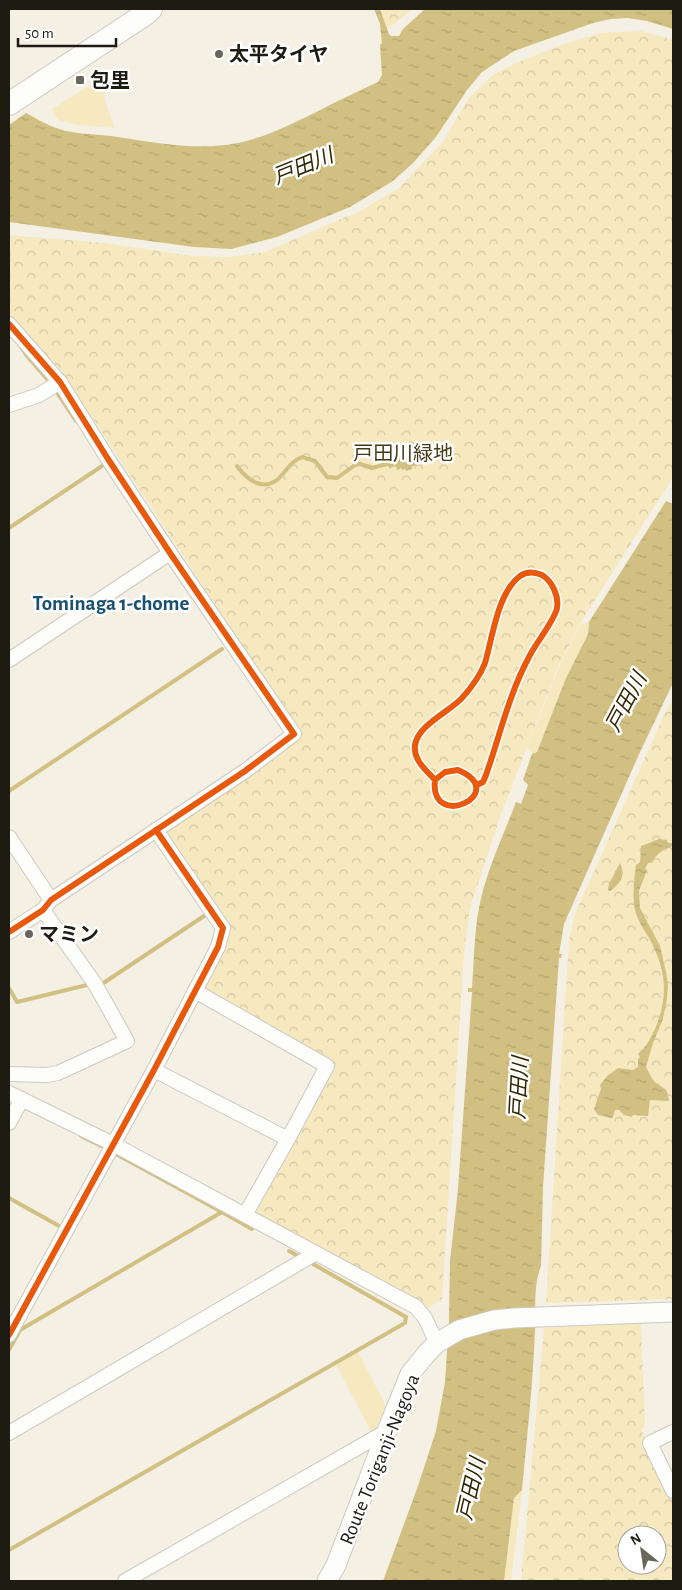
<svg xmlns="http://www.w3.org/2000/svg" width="682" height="1590" font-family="'Alegreya Sans','Noto Sans JP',sans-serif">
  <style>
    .green { fill: #f6e9c0 }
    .park { fill: url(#park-crowns); fill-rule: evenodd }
    .water { fill: url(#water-ripples) }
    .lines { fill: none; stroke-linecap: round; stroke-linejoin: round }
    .stream { stroke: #d2c082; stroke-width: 4 }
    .minor-casing { stroke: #ccc9bf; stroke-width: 16 }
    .secondary-casing { stroke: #ccc9bf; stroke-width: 21 }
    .trunk-casing { stroke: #ccc9bf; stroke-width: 24 }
    .minor { stroke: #fdfdfb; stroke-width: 14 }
    .secondary { stroke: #fdfdfb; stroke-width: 19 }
    .trunk { stroke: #fdfdfb; stroke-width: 22 }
    .cycleway-casing { stroke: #fff; stroke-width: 9 }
    .cycleway { stroke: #e8590c; stroke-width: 6 }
    .poi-dot { fill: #69665c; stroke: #fff; stroke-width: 2 }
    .labels { text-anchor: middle; stroke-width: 5; stroke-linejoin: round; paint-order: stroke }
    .poi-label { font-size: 20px; font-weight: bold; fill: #1e1b13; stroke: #fff; text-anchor: start }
    .park-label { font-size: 20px; fill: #453b16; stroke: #fff }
    .street-label { font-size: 20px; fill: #1e1b13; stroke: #fff }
    .water-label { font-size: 21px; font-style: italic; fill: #322802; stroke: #fff }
    .neighbourhood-label { font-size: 21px; font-weight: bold; fill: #185172; stroke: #fff }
  </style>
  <defs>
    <pattern id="park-crowns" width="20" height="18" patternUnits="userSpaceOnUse" patternTransform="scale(1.25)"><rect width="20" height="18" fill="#f6e9c0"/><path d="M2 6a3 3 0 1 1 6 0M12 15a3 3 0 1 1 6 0" fill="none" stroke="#d2c7a4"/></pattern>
    <pattern id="water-ripples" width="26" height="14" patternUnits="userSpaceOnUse" patternTransform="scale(1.25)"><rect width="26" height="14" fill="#d2c082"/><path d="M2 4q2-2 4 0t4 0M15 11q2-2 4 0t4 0" fill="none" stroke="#b4a46f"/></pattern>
  </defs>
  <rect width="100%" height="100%" fill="#f4f0e4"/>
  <g class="green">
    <path d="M102,78L106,104L115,128L78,125L58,120L52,109Z"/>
    <path d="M589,622L588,634L566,678L537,752L532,754L527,748L560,664L581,624Z"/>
    <path d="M358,1352L388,1410L383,1428L372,1434L336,1364Z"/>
    <path d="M522,1490L511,1581H504L514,1498Z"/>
  </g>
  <g class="park">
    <path d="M380,9H413L387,29Z"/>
    <path d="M641,31L673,40V477L583,619L559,664L503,809L470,907L464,953L442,1299L425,1310L260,1219L256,1210L335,1065L198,988L231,932L161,829L301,735L61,370L9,316V235L105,243L192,256L229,257L265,252L360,211L399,188L442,143L469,98L494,74L521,61L558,46L600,33Z"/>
    <path d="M673,700V1299L546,1303L569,940L575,914L664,715Z"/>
    <path d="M641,1323L645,1427L641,1429L673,1497V1581H521L544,1328ZM627,1535H657V1565H627Z"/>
  </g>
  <g class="water">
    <path d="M374,9H380L389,34L391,36H399L403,29L425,9H673V29L647,21L628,18L611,19L593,23L514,51L482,72L467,90L436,137L413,163L393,181L350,207L277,237L231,249L194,247L9,222V125L26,113C40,121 56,130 72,132C87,135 102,134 117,137C157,143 199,151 238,143C270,136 298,121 326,107C343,98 361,90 378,82L382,75L380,44H382L380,24Z"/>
    <path d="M410,441L416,443L417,447L422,446L424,449L428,447V450L430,449L431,457L422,459V461L417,462V465L411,467L412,469L406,471L405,469L402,470V468L397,470L396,466L389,468L387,464V461L395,459V454L399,452L398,449L403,448Z"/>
    <path d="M666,501L673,504V683L640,752L564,924L559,954H562L561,958H559L543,1187L541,1266C533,1286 536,1309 535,1330C533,1383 527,1437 522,1490L514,1498L504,1581H383L418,1486L436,1431L445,1382L449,1321L450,1261L458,1189L472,992H468V988H472C474,962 474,934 479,908C486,871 503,837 516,802L521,804L528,785L523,780L532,754L537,752L566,678L588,634L589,622Z"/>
    <path d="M659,839L667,840L668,843H673V846C663,849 657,854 651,863H648L645,869L647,870L639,891L640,908L660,946L666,972L668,985L667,999L663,1019L653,1043L646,1067C649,1072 651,1078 655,1082C665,1091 667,1085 669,1101L650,1100L648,1116L633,1115L632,1117L624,1115L619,1110H615L613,1117L611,1118L598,1115L594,1109L601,1089L600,1085L607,1076L618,1068L633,1070L638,1067V1059L640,1057L638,1054C647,1046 650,1039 655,1029C667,1001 667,975 654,948C649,935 638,924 635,910C632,896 634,879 636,865L640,862L641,846Z"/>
    <path d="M620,863C626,876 620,884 610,891L608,890L609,884Z"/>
  </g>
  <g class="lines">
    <g class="stream">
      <path d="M21,347L27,356L47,379"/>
      <path d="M58,394L76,421"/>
      <path d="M237,466C248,481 266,494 282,475C289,467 292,461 302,457L315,461L327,477L337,478L355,465L360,464L372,468L387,464"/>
      <path d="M9,528L102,466"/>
      <path d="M9,791L222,649"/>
      <path d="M102,984L207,914"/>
      <path d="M9,988L17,1002L87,985"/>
      <path d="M81,1136L101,1146"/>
      <path d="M116,1154L222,1212"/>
      <path d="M9,1198L61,1227"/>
      <path d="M289,1251L300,1257"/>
      <path d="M9,1350L20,1330L222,1212L252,1229"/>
      <path d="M9,1550L405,1323L406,1317L313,1264"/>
    </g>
    <defs>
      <g id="minor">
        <path d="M9,324L60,382L108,459L170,553L294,734L245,771L51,900L43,910L9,932"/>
        <path d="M9,405L39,395L60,382"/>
        <path d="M9,660L170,553"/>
        <path d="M9,837L51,900"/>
        <path d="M195,991L327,1066L288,1139L245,1215"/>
        <path d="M154,1070L288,1139"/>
        <path d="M9,1074L47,1075L58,1073L127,1041L95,984L43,910"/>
        <path d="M9,1093L113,1144L416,1307L425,1318L437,1343"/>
        <path d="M9,1123L22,1099"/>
        <path d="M9,1335L154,1070L218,947L223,928L156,830"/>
        <path d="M673,1432L650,1443L673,1491"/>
        <path d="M9,1433L316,1253"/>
        <path d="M125,1581L387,1431"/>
      </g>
      <path id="secondary" d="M327,1581L336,1565L387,1431L410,1374L427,1353L437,1343L459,1330L494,1320L514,1318L673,1312"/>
      <path id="trunk" d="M9,104L147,13L151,9"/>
    </defs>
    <use href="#minor" class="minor-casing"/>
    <use href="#secondary" class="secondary-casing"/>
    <use href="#trunk" class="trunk-casing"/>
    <use href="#minor" class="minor"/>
    <use href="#secondary" class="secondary"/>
    <use href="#trunk" class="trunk"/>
    <defs>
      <g id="cycleway">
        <path d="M9,324L60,382L108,459L170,553L294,734L245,771L51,900L43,910L9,932"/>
        <path d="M435,780C429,832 512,793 458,770L445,772L435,780C426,770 413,760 415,745C418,725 449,712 462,698C471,688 480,676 485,663C493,636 497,594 520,576C527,571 535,572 542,575C552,581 559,596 557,608C555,620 535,644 529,657C509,694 500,735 486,775L483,782L477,785"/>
        <path d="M9,1335L154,1070L218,947L223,928L156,830"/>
      </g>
    </defs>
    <use href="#cycleway" class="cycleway-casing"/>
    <use href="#cycleway" class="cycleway"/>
  </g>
  <g class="poi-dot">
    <circle cx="219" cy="54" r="5"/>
    <rect x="75" y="75" width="10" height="10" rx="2.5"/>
    <circle cx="29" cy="934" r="5"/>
  </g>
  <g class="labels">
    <g class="poi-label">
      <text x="229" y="61">太平タイヤ</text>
      <text x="90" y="87">包里</text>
      <text x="39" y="941">マミン</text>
    </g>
    <g class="park-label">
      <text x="403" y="460">戸田川緑地</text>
    </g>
    <g class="street-label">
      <text transform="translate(379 1459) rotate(-68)" y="7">Route Toriganji-Nagoya</text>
    </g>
    <g class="water-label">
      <text transform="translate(303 166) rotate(-22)" y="7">戸田川</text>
      <text transform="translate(626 702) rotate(-62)" y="7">戸田川</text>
      <text transform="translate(519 1088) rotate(-87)" y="7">戸田川</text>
      <text transform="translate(471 1489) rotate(-77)" y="7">戸田川</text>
    </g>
    <g class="neighbourhood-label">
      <text x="111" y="610">Tominaga 1-chome</text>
    </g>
  </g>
  <rect width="682" height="1590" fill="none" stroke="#1e1b13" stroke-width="20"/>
  <g transform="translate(642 1550) rotate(330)"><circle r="24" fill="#ffffff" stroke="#a5a4a1"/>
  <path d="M0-4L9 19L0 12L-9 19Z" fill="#69665c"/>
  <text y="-8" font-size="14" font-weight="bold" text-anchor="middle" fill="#1e1b13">N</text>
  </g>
  <path d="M18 38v8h98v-8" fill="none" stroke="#1e1b13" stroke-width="2.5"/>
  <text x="25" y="38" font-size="15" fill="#1e1b13" stroke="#ffffff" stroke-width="4" paint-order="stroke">50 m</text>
</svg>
